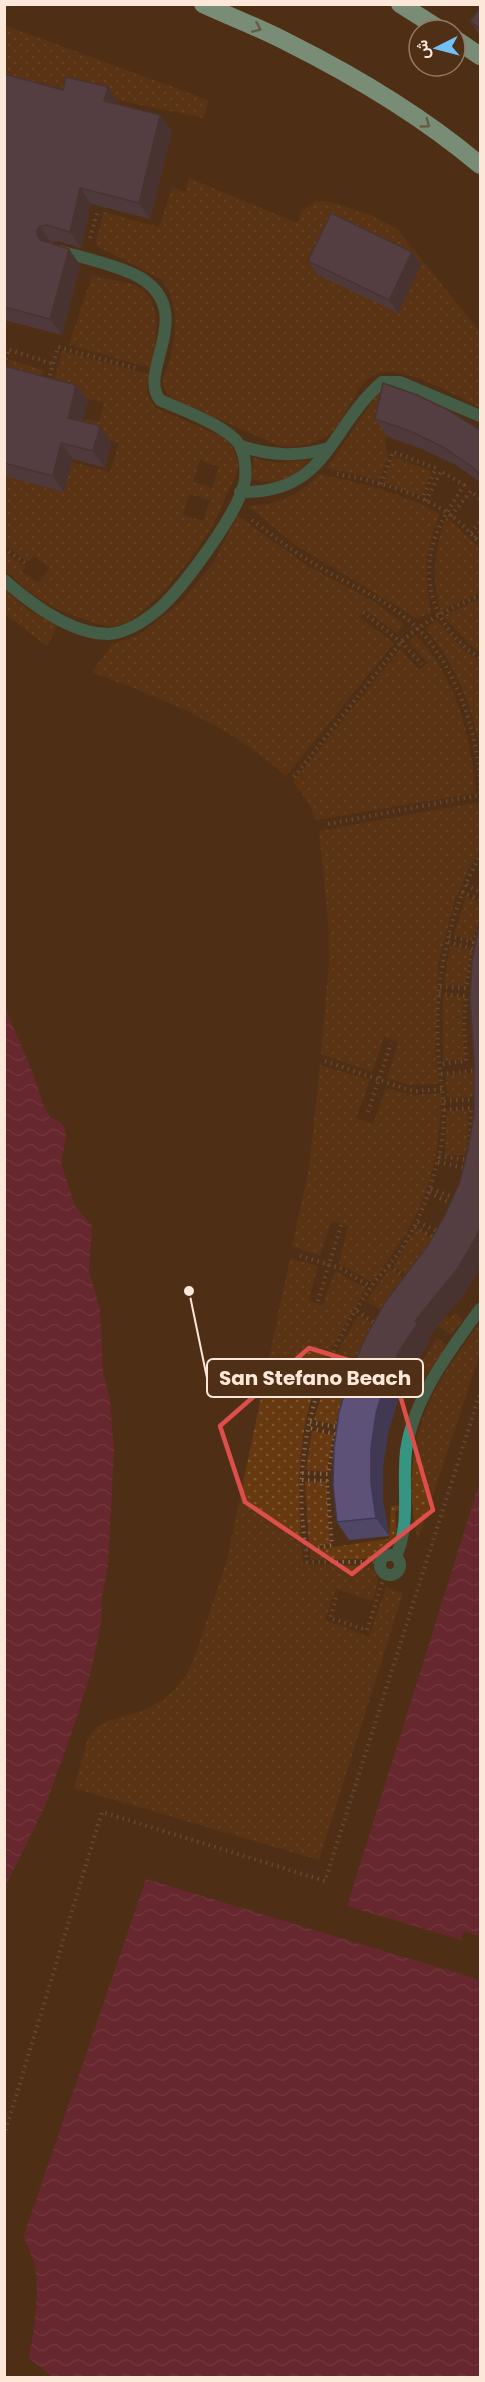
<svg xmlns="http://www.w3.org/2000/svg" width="485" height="2382" font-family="Poppins,Vazirmatn,sans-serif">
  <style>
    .park { fill: url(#park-dots); fill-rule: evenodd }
    .water { fill: url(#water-waves) }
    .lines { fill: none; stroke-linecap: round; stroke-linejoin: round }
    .path { stroke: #836750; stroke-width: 4; stroke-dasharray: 1.5 4.5; stroke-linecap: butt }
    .street { stroke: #369483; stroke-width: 12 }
    .highway { stroke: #acfcea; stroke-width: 18 }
    .wall { fill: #504666 }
    .shaded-wall { fill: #413953 }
    .building { fill: #5d5177; stroke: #413953; stroke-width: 1.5 }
    .oneway { stroke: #7e9680 }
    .marked { fill: none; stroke: #de4e4b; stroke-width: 4.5; stroke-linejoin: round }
    .leader { fill: none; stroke: #fce7d8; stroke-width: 2 }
    .callout-dot { fill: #fce7d8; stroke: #4f2f15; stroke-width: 2 }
    .callout { fill: #4f2f15; stroke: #fce7d8; stroke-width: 2 }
    .callout-label { font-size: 20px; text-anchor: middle; font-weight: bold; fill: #fce7d8 }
  </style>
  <defs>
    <pattern id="park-dots" width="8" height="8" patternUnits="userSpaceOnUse" patternTransform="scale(1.5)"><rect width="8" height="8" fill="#663910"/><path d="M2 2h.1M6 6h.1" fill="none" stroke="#7d5632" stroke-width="1.8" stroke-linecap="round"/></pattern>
    <pattern id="water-waves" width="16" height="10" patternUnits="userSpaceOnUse" patternTransform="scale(1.5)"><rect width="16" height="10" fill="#861d4c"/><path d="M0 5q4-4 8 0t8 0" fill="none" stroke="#983e65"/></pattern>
  </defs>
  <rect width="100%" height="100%" fill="#4f2f15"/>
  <g class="park">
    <path d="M4,25L208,100L204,118L5,77Z"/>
    <path d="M189,178L297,223L302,211L314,202L328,201L371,215L397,229L480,332V408C460,397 408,369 385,372C338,379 361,452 279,446L173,399C168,395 164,391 163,384C162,377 166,372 168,366C176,336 181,305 161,279L95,245L104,212L159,227L172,188L185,192Z"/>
    <path d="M92,276C106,279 124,281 137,286C165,299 156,344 151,368L69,345Z"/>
    <path d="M62,351L149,374C145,389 146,396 156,408L223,437C231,444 237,454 238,464C238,475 231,484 227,494C222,504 219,514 214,523C199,550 146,622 115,626C100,628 57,610 43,601C29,593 17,580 5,569V552L25,567L22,571L38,583L50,568L34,556L28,562L5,545L4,476L64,492L72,462L110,472L119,443L82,433L86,419L99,422L104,403L52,389ZM200,460L219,467L212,488L193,482ZM189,494L210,500L203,521L183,515Z"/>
    <path d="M9,360L44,370L39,388L5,378Z"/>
    <path d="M381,389L441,405L439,411L394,400L385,442L388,456L380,480L327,468Z"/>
    <path d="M393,457L431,471L422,496L384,482Z"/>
    <path d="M254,458L276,463L309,460C293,481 276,486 250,479Z"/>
    <path d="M319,474C362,483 401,493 440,514C424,553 424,572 431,613L418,619L294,544L248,506C278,505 299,496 319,474Z"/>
    <path d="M237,515L305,564L373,601L404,624L397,633L364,609L359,617L394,643L286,776C227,723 165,700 92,672L112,644L139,635L181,602L214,562Z"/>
    <path d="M446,517L480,548V592L440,611C432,577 434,549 446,517Z"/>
    <path d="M4,590L33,613L58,625L47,646L5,614Z"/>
    <path d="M480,599V653L467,642L443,616Z"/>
    <path d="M436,619L463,649L480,662V749C472,704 455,665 426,629Z"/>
    <path d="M416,635C456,679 472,735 475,793L316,820L307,800L293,782L400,649L419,670L428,663L409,642Z"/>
    <path d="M480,802V850L468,870L455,900L438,964L435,1050L439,1084L410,1085L387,1078L398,1042L384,1037L372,1072L321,1054L329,962L328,917L319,831Z"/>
    <path d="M466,896L480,903V916L472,940L454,935Z"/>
    <path d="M450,946L472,950L464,986L444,985Z"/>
    <path d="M443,996L463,997L462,1028L465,1059L443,1061Z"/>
    <path d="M320,1065L370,1080L356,1118L373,1124L386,1088L413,1095L441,1093C440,1175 422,1218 372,1282L339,1264L348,1226L332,1220L320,1256L292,1246L309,1169Z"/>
    <path d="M480,1072V1096L448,1099L445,1075Z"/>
    <path d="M468,1110L466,1155H445L447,1111Z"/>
    <path d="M417,1228L436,1241L411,1278L393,1266Z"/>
    <path d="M290,1258L318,1266L309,1300L322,1306L335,1271L366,1288C351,1315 334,1341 322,1369C295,1431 297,1499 303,1564L372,1566L378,1581L373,1601L336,1589L325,1620L369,1637L386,1587L403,1593L319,1860L74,1788L88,1738L96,1728L107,1721L145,1710L161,1701L175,1689L186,1675L194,1659L227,1560Z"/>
    <path d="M390,1268L450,1318L455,1313L463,1320L451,1335L437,1325L428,1338L366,1301Z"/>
    <path d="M359,1315L377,1327L349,1379L330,1371L341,1345Z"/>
    <path d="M480,1323V1354L418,1540C404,1484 413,1425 443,1376C454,1358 468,1340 480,1323Z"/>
    <path d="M437,1338L446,1345L423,1381L412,1377Z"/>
    <path d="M325,1382L345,1389L335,1425L314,1420Z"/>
    <path d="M312,1431L333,1435L327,1472L306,1470Z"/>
    <path d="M326,1481L330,1544L309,1547L305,1482Z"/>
    <path d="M401,1505V1511H395L397,1537C390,1546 378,1548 372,1559L310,1560V1550L389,1539L391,1506Z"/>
  </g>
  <g class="water">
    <path d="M5,1008L33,1073L44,1107L50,1117L61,1123L65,1129L66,1137L61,1163L75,1206L92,1226L89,1272L100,1309L103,1371L110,1401L114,1450L108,1565L102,1597L101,1622L91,1671L76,1720L46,1804L5,1887Z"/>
    <path d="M480,1481V1936L463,1931L461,1940L347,1906Z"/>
    <path d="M146,1879L480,1980V2377L54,2378L29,2358C34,2328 40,2297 35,2267C33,2257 27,2246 24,2235Z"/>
  </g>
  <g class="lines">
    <g class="path">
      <path d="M90,238L98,210"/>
      <path d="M4,348L53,364"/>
      <path d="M4,365L9,349"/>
      <path d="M48,381L58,347L135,368"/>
      <path d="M337,474C378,481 425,494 457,520C465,527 473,536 480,543"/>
      <path d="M381,484L393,452L436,468L422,499"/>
      <path d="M426,501L441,471L464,485C456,498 447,511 440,525C416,577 433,628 480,658"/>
      <path d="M451,516L471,491L480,499"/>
      <path d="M252,520C273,536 294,552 316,565C349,585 389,600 417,628C441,651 456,683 467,714C475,741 481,767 480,795"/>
      <path d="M471,533L480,522"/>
      <path d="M475,538L480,532"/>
      <path d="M4,548L25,563"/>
      <path d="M363,612L401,642L422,664"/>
      <path d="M294,777L401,642C425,620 451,608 480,595"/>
      <path d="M328,824L480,795"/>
      <path d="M466,885L480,892"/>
      <path d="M462,892L480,900"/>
      <path d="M449,936L473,942L480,924"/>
      <path d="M440,987L466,988L473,949L448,942"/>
      <path d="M439,994L466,996L464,1026L466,1061L440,1064"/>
      <path d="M325,1061L406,1089L416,1091L443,1089"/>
      <path d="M441,1074L480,1070"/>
      <path d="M444,1101L480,1099"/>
      <path d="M444,1110L471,1108L469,1149"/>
      <path d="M368,1112L391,1043"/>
      <path d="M439,1156L468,1160"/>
      <path d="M438,1162L465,1168"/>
      <path d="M431,1189L455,1198"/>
      <path d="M429,1193L453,1204"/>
      <path d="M418,1222L439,1232"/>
      <path d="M415,1227L435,1238"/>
      <path d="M300,1256L340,1268L371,1287"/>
      <path d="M389,1266L407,1278"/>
      <path d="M318,1301L341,1225"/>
      <path d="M357,1311L376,1324"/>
      <path d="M324,1372L349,1381L351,1379"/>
      <path d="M322,1380L348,1390"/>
      <path d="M310,1422L336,1427L339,1417"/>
      <path d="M302,1473L328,1474L335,1434L309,1428"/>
      <path d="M302,1480L327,1481L332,1545L305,1550"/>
      <path d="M374,1562H307C303,1529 299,1496 303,1463C309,1400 334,1338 371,1287C379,1276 389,1266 397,1255C419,1225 430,1191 439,1156C449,1119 440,1084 438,1047C434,981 449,913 480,855"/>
      <path d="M336,1598L330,1618L367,1630L385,1574"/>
      <path d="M4,2136L102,1812L325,1881L480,1393"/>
    </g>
    <g class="street">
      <path d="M241,446C271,456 298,457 329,448"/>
      <path d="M240,492C328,494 328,429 382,382H400L480,416"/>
      <path d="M4,580C30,603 71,634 108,634C127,633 146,620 160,608C183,588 241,509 245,480C246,470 245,457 241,448C232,427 181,410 160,400C137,372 195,316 144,280C125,267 83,258 60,251"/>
      <circle cx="390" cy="1565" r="10"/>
      <path d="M396,1556C411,1524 402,1486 406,1451C413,1399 450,1350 480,1309"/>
    </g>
    <g class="highway">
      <path d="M203,4C231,17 260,28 287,42C355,76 422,116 480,165"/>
      <path d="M400,4L441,30"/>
      <path d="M455,39L480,56"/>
    </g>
  </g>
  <g class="wall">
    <path d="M480,8V36L470,21Z"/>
    <path d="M4,74L119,103V105L172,131L150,219L91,204L81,248L58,241L51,243L69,249L80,265L62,335L4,320Z"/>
    <path d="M308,261L421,265L398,313L318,275Z"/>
    <path d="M4,366L76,385L88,401L82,422L100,426L111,443L105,468L73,459L64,492L4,476Z"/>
    <path d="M375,419L480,430V482L456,465L422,449L388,437Z"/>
    <path d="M479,923L470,1286L428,1338L430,1341L412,1369L398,1400L388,1432L383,1466V1501L389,1536L349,1540L337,1522L428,1245L445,1215L459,1184L468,1150L474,1115Z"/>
  </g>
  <g class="shaded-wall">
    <path d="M108,87L119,103L116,118L104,101Z"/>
    <path d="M160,115L172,131L150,219L139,203Z"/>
    <path d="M80,188L91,204L81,248L70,232Z"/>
    <path d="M40,226L51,243L48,246V251L37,235V230Z"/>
    <path d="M69,249L80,265L62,335L50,319Z"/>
    <path d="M412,252L421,265L398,313L389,300Z"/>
    <path d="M76,385L88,401L79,434L68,418Z"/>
    <path d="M100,426L111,443L105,468L93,451Z"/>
    <path d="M61,443L73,459L64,492L53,476Z"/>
    <path d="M480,1228V1268L470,1286L428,1338L430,1341L412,1369L398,1400L388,1432L383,1466V1501L389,1536L376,1518L371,1484V1448L376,1414L385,1382L415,1321Z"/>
  </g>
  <g class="building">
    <path d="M480,8V29L470,21Z"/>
    <path d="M4,74L63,90L66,77L108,87L104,101L160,115L139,203L80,188L70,232L47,225L40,226L37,230V235L41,240L69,249L50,319L4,307V129L6,122H4Z"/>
    <path d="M331,213L412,252L389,300L308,261Z"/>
    <path d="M4,366L76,385L68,418L100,426L93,451L61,443L53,476L4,463Z"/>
    <path d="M383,383L417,395L448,410L480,430V475L474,468L443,447L410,431L375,419Z"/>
    <path d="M480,920V1228L476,1237L458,1268L415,1321L418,1323L399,1351L385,1382L376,1414L371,1448V1484L376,1518L337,1522L333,1485L334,1448L339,1412L350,1374L365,1338L386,1301L428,1245L445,1215L459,1184L468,1150L474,1115V1059L470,999L472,961Z"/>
  </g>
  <defs><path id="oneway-chevron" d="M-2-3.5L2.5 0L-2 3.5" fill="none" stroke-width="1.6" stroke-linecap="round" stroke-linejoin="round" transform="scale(1.5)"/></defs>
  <g class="oneway">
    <use href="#oneway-chevron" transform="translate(257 28) rotate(24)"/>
    <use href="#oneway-chevron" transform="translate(426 124) rotate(36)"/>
  </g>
  <path d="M0 0H485V2382H0ZM309,1348L394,1374L433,1510L352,1574L245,1502L220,1426Z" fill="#4f2f15" fill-opacity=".55" fill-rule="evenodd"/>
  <path class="marked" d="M309,1348L394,1374L433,1510L352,1574L245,1502L220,1426Z"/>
  <path class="leader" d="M189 1291L207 1378"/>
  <circle class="callout-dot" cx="189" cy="1291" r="6"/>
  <rect class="callout" x="207" y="1359" width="216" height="38" rx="6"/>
  <g class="callout-label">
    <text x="315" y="1385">San Stefano Beach</text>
  </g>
  <rect width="485" height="2382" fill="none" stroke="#fce7d8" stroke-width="12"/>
  <g transform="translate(437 48) rotate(264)"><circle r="28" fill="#4f2f15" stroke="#947963" stroke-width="1.5"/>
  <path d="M0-4.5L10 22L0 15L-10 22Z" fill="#71c1f5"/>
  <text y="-9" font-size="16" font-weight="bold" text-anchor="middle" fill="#fce7d8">ش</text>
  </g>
</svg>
